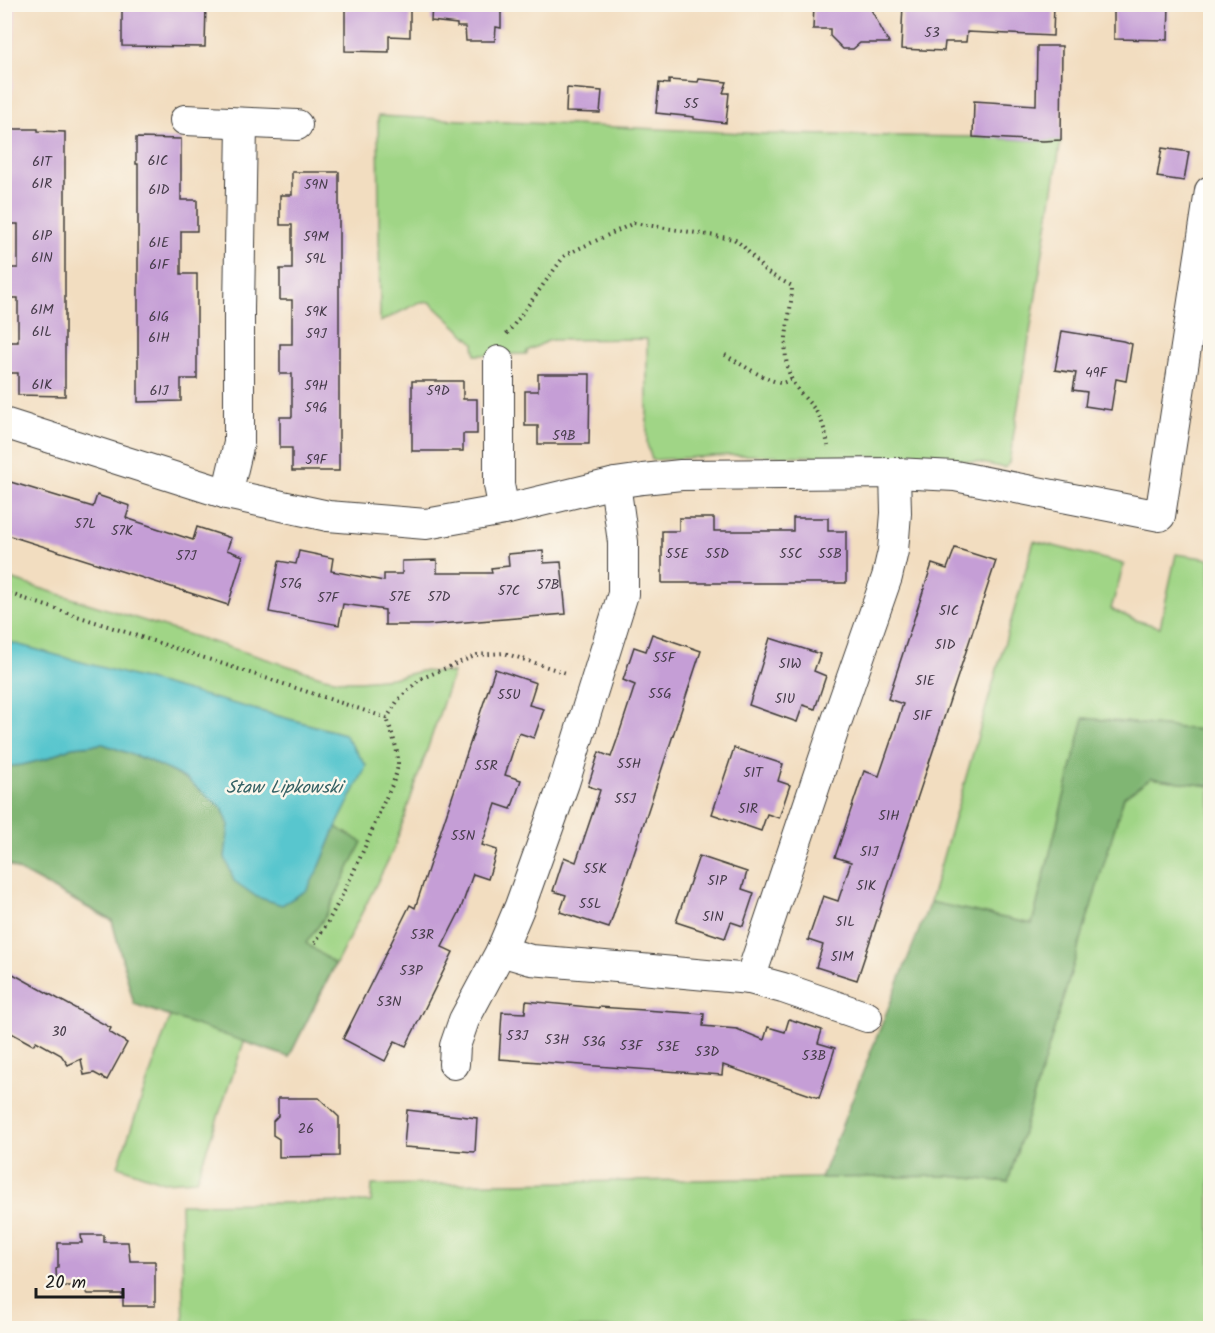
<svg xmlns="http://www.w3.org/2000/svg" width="1215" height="1333" font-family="Kalam,sans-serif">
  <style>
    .built { fill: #ecd1ea }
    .green { fill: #a0d586; stroke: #5e7851; stroke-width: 1.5 }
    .forest { fill: #80b673; stroke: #4e6948; stroke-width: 1.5 }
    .water { fill: #59c6ce; stroke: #3a7175; stroke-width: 1.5 }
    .building { fill: #c59ed6 }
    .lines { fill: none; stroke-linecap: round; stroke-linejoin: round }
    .street-casing { stroke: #3c3935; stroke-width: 32 }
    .path { stroke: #3c3935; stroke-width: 4; stroke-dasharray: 1.5 4.5; stroke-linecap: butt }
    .street { stroke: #fff; stroke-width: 30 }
    .labels { text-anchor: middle; stroke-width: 5; stroke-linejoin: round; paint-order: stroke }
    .number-label { font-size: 14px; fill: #463c4a }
    .water-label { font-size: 18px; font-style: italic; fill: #346063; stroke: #fbf7ec }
  </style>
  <rect width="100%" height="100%" fill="#fbf7ec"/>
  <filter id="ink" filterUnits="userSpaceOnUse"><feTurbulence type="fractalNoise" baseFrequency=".0167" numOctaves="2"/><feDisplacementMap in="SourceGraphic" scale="12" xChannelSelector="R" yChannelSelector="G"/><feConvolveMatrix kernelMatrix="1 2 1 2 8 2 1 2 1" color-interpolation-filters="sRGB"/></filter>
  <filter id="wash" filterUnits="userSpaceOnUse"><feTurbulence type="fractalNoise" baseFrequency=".008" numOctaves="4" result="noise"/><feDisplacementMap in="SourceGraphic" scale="24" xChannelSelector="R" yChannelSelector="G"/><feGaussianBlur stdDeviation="1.35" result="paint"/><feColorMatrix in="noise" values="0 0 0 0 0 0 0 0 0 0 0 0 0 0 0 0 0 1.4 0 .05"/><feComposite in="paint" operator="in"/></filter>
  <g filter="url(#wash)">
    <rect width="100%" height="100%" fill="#f2ddc0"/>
    <path class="built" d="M4,5H16L12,99H5Z"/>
    <g class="green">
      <path d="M378,116L766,134L973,137L1043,141L1061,140L1009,463L1005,468L977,462L941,458L732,455L652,460L647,444V339L550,340L527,351V354L475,355L474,343L430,302H420L380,322Z"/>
      <path d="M1034,541L1124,564L1111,609L1135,620L1160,627L1176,554L1210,559V731L1084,718L1032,924L930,902Z"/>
      <path d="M4,577L324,677L345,681H360L392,678L421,671L453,673L393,851L289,1057L244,1042L196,1180L163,1182L118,1166L170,1017L134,1004L112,921L5,863Z"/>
      <path d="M1150,778L1210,786V1328H184L181,1204L371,1202L372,1185L948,1176L1008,1182L1124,796Z"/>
    </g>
    <g class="forest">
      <path d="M1084,718L1210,731V786L1151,778L1124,797L1008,1182L948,1176L821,1178L930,902L1032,924Z"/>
      <path d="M103,744L150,761L186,779L222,808L229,825L225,857L320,866L336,827L362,842L325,917L306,943L335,964L289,1057L134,1004L112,920L5,863L4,767L22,765L46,759L72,747Z"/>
    </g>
    <path class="water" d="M5,641L344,734L366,765L364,771L336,827L320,866L307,890L282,905L257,897L234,881L225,857L229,825L222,808L186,779L150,761L103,744L72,747L46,759L22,765L5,767Z"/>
    <g id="blocks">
      <g class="building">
        <path d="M122,4H206L205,47L122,46Z"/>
        <path d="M357,4H410V37L389,36V52L345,51V8H357Z"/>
        <path d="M432,4H501V28L496,27L495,41H466L465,27H457V24L431,21Z"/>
        <path d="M814,4H868L889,43H860L853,49H843L830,36V29H813Z"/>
        <path d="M903,4H1054L1053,36L967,32L966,42H945L944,51L901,49Z"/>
        <path d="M1114,4H1169L1168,40L1114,39Z"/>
        <path d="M1037,46H1062L1061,140L1043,141L973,137L974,101L1036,105Z"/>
        <path d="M699,79L727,82L723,93H729L726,123L694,119V117L656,113L659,83L669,84V80L698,82Z"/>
        <path d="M567,88L602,91L600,113L566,112Z"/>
        <path d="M6,129H38V131L65,132V396L18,395V373H6V342H18V298H6L7,268H18V224H6Z"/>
        <path d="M136,138L181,139V200H197V231H181V274H197V379H181V401L138,402V164H136Z"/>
        <path d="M1162,148L1189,152L1184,181L1157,177Z"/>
        <path d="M292,172H339V471H292V448H280V417H292V374H280V344H292V300H280V269H292V225H280V195H292Z"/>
        <path d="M1062,331L1123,341L1132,344L1126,381L1116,379L1111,410L1085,406L1087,392L1073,390L1076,373L1055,370Z"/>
        <path d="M538,374H590L589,444H538V426H525V391H538Z"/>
        <path d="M412,381H463V399H477V434H463V451H412Z"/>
        <path d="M4,480L93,507L97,495L130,506L126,518L193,540L197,527L231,538L227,550L243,556L228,605L4,534Z"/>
        <path d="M679,518H714V531H793V518H828V531H846V583H662V531H679Z"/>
        <path d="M955,548L996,561L857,980L816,967L823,945L808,940L823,896L838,901L851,862L835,857L864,771L879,776L896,726L903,704L888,699L932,564L947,569Z"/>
        <path d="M299,551L333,558L331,571L384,581V574H402V561L437,560V573H492L491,568L509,566L508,554L543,551L544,563L561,562L566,614L427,625H385V610L343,604L339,625L269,612L279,561L296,564Z"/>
        <path d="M652,634L701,651L609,928L560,912L566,895L553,891L564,857L576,862L595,806L600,790L588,786L599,752L611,757L617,740L635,685L623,680L634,647L646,651Z"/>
        <path d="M770,638L820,654L814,671L826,676L815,709L803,705L797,722L749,705Z"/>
        <path d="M495,669L536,683L529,705L544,709L534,738L519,733L505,775L521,780L516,795L511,809L496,804L482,845L497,850L488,879L473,874L460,911L442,947L453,952L406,1046L395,1041L385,1061L343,1039L410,905L415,908Z"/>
        <path d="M734,748L783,764L778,781L790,785L779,818L767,814L761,831L712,814Z"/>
        <path d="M699,856L747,872L742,889L754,893L743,926L731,922L725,938L676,922Z"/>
        <path d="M4,969L111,1028L109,1032L127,1043L107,1080L94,1073L84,1075L81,1059L68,1065L61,1055L36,1041L33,1045L4,1029Z"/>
        <path d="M526,1001L599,1008V1007L704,1014L703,1026L737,1029L764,1040L768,1027L785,1032L789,1019L822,1030L818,1043L835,1048L819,1098L723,1065L722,1075L499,1059L502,1012L525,1013Z"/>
        <path d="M278,1098H319L339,1117V1156L279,1157V1139L273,1135V1121L278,1116Z"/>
        <path d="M407,1110L477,1118L475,1152L404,1147Z"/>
        <path d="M81,1235H104V1242H128L130,1261H155V1306H123V1294H88L81,1286H57L56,1269L58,1267V1243H82Z"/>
      </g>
    </g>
  </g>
  <g filter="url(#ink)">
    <use href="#blocks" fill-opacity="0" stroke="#3c3935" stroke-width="1.5"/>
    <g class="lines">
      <defs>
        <g id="street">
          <path d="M185,120L297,125"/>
          <path d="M499,361V485L504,510"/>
          <path d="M4,423L227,494L328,516L426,524L504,510L615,483L643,479L681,475L895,473L955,476L1160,516L1210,191"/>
          <path d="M227,494L239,443V309L242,123"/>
          <path d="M501,951L531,960L641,969L750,979L783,988L867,1017"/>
          <path d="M750,979L837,720L887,577L893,551L896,513L895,473"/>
          <path d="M454,1064L455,1046L464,1020L501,951L520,906L564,783L623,594V542L615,483"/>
        </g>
      </defs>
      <use href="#street" class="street-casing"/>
      <g class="path">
        <path d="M507,334L565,255L634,223L734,239L743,246L766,272L792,286C792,317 778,347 791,378C796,391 808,400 816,411C823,422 826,434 828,446"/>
        <path d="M725,355C736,361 770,383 782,383C783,383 790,380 791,380"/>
        <path d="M4,592L387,718L398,700L420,679L477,655L504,653L569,674"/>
        <path d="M315,943C341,902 364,851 382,806C388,793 397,778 398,763C398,748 391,732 387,718"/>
      </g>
      <use href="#street" class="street"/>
    </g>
  </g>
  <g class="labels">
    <g class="number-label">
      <text x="932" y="37">53</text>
      <text x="691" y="108">55</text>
      <text x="158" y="165">61C</text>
      <text x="42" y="166">61T</text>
      <text x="42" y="188">61R</text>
      <text x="316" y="189">59N</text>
      <text x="159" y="194">61D</text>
      <text x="42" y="240">61P</text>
      <text x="316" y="241">59M</text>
      <text x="159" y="247">61E</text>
      <text x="42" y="262">61N</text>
      <text x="316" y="263">59L</text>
      <text x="159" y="269">61F</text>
      <text x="42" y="314">61M</text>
      <text x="316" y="316">59K</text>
      <text x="159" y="321">61G</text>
      <text x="42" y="336">61L</text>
      <text x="316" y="338">59J</text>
      <text x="159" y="342">61H</text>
      <text x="1096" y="377">49F</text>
      <text x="42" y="389">61K</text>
      <text x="316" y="390">59H</text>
      <text x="159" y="395">61J</text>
      <text x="438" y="395">59D</text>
      <text x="316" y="412">59G</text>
      <text x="564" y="440">59B</text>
      <text x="316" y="464">59F</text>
      <text x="85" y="528">57L</text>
      <text x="122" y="535">57K</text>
      <text x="677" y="558">55E</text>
      <text x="717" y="558">55D</text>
      <text x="791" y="558">55C</text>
      <text x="830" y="558">55B</text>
      <text x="186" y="560">57J</text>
      <text x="291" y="588">57G</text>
      <text x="548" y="589">57B</text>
      <text x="509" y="595">57C</text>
      <text x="400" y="601">57E</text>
      <text x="439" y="601">57D</text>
      <text x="328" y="602">57F</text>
      <text x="949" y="615">51C</text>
      <text x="945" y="649">51D</text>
      <text x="664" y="662">55F</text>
      <text x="790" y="668">51W</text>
      <text x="925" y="685">51E</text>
      <text x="660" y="698">55G</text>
      <text x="509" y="699">55U</text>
      <text x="785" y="703">51U</text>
      <text x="922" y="720">51F</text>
      <text x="629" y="768">55H</text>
      <text x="486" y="770">55R</text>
      <text x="753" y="777">51T</text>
      <text x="625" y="803">55J</text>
      <text x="748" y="813">51R</text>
      <text x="889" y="820">51H</text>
      <text x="463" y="840">55N</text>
      <text x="869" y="856">51J</text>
      <text x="595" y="873">55K</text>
      <text x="717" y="885">51P</text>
      <text x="866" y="890">51K</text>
      <text x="590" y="908">55L</text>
      <text x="713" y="921">51N</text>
      <text x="845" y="926">51L</text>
      <text x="422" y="939">53R</text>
      <text x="842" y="961">51M</text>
      <text x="411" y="975">53P</text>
      <text x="389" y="1006">53N</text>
      <text x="59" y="1036">30</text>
      <text x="517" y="1040">53J</text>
      <text x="557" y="1044">53H</text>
      <text x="594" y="1046">53G</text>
      <text x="631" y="1050">53F</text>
      <text x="668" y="1051">53E</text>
      <text x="707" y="1056">53D</text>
      <text x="814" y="1060">53B</text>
      <text x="306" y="1133">26</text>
    </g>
    <g class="water-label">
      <text x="284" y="793">Staw Lipkowski</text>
    </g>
  </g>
  <rect width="1215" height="1333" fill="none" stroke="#fbf7ec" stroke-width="24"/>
  <path d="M36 1288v9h87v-9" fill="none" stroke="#1c1c1c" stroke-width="3"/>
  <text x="45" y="1288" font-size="18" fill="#1c1c1c" stroke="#fbf7ec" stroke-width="4.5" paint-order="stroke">20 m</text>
</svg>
